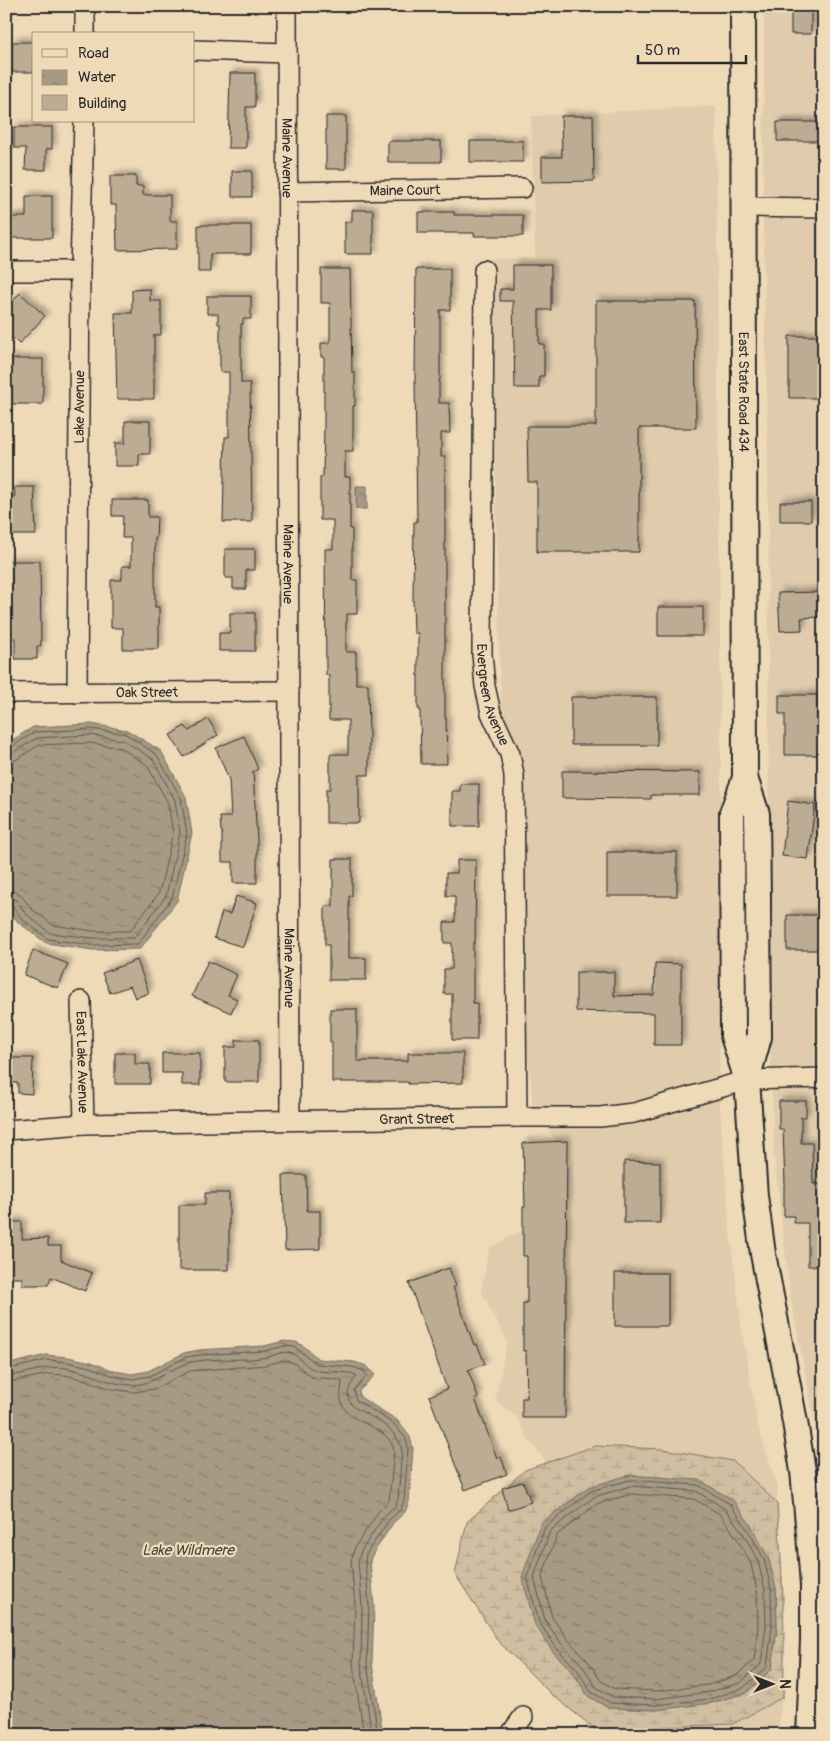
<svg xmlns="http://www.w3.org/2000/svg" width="830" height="1741" font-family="Pangolin,sans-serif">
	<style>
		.built { fill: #e0ccad }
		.wetland { fill: url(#wetland-marsh); stroke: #7d7466; fill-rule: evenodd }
		.water { fill: url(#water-ripples); stroke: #756e60 }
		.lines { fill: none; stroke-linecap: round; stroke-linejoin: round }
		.shore { stroke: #5d574f; stroke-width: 1 }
		.building { fill: #bcac93; stroke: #2b2b2b; filter: url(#shadow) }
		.minor-casing { stroke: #2b2b2b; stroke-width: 22 }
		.major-casing { stroke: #2b2b2b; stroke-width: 28 }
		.minor { stroke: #efdab8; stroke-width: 19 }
		.major { stroke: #efdab8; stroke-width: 24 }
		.labels { text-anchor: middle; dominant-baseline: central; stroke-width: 4.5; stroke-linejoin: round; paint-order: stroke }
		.street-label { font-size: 14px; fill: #2b2b2b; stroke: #efdab8 }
		.water-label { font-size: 15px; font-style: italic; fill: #4a4741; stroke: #efdab8 }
	</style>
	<defs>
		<pattern id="wetland-marsh" width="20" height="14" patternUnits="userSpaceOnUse" patternTransform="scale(1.25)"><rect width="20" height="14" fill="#cfbea0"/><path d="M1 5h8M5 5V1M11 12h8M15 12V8" fill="none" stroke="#b2a38a"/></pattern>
		<pattern id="water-ripples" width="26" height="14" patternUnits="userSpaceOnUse" patternTransform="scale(1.25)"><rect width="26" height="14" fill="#a79a84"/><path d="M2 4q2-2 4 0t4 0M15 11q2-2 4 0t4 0" fill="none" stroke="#887e6c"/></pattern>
		<filter id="shadow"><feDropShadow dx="4" dy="-4" stdDeviation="2.5" flood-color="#0004"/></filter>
	</defs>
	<rect width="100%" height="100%" fill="#efdab8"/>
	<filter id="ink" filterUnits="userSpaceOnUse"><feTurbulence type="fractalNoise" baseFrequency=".02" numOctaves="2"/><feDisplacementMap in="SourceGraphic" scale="10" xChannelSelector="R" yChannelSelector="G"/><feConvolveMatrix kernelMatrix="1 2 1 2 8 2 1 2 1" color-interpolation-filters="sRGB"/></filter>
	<g filter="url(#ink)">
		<path class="built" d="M764,6H824V200H763Z
			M716,106L722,897L719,1081L632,1106L599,1110L535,1109L533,1107L525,1026L501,713L492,361V263H489V259L535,258L531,116Z
			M763,215H824V1071L771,1072L769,1011L768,474Z
			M824,1086V1471L790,1295L774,1157L772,1087Z
			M719,1096L730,1231L742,1330L758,1426L778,1487L777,1503L732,1461L662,1449L595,1446L547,1463L527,1438L517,1417L495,1401L507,1341L481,1291L489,1248L536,1223L524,1194L572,1162L544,1124Z
			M782,1697L778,1735H585V1721L596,1730L733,1724Z"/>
		<path class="wetland" d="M595,1446L662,1449L733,1461L777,1503C782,1567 786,1632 783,1697L733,1724L596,1730L550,1693L498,1641L455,1574L467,1522L525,1470ZM768,1557L776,1589L777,1627L772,1669L746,1693L711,1703L656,1710L609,1708L588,1696L572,1671L554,1653Z"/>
		<path class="water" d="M356,486H367V509H356Z
			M91,724L127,730L161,751L186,797L192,833L177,901L140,949L92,950L46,943L18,922L6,906V744L33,727Z
			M284,1341L296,1342L305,1347L318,1359L354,1362L367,1366L375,1375L359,1391L360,1397L397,1420L410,1437L413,1449L409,1502L405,1512L393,1523L371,1557L370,1562L374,1606L372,1664L383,1735H6V1365L46,1355L68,1357L91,1362L115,1371L132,1374L148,1371L184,1353L199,1350L264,1346Z
			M629,1475L699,1480L733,1500L752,1527L768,1557L776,1589L777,1627L772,1669L746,1693L711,1703L656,1710L609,1708L588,1696L572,1671L554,1653L535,1625L522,1577L541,1523L589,1487Z"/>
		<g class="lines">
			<path class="shore" d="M6,747H11L35,732L91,729L126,734L157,755L181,798L187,834L172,898L138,944L92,945L48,939L22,919L12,905L6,904
				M6,754L14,752L37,738L90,735L123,740L153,759L175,800L180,833L166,896L134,938H92L50,933L26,914L16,900L6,897
				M6,761L16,760L39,745L90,743L121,748L147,765L168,803L173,833L159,893L130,931H93L53,925L32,909L19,893L6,890
				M6,1370L47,1360L67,1362L90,1367L114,1376L133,1379L150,1376L186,1357L200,1355L265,1351L284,1346L295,1347L317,1364L353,1367L364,1371L367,1376L354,1390L356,1400L394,1424L406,1439L408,1449L404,1500L401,1509L389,1520L366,1554L365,1562L369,1606L367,1664L378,1735
				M6,1376C28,1375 42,1365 66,1368C88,1371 109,1385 132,1385C154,1385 168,1369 188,1363C214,1356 242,1362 268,1357C275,1355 282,1351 290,1353C300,1355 305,1367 315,1370C328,1374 343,1370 356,1375V1378C348,1387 344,1397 354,1407C372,1418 397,1427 402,1450L398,1499L395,1506L384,1516L361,1551L358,1562L362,1606L361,1665L372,1735
				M6,1383L49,1374L65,1375L86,1380L111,1389L134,1392L154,1389L190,1371L266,1365L285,1360L294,1363L312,1377L342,1380C342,1388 339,1395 342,1404C350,1425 389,1425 394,1450L389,1501L378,1512L355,1547L351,1561L355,1606L353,1664L364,1735
				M630,1480L698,1485L730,1504L748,1530L764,1559L771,1589L772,1627L767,1667L743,1688L710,1699L656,1705L611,1703L591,1692L577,1669L558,1650L539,1622L527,1577L545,1527L591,1491Z
				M631,1486L696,1491L725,1509L743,1533L758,1561L765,1590L766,1626L761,1664L740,1683L709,1692L656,1699L613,1697L596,1687L582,1665L563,1646L545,1620L534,1577L550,1531L594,1497Z
				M632,1494L694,1499L720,1514L736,1537L751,1564L757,1591L758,1626L754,1660L736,1676L708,1685L656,1691L615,1689L601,1681L588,1661L569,1641L552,1617L542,1577L557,1535L597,1504Z"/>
		</g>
		<path class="building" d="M791,6H811V34H791Z
			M12,42H34V72H12Z
			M230,73H255V107H246V148H228Z
			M326,116H346V169H326Z
			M561,116H593L594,181L542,182V157H562Z
			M777,122H824V141H777Z
			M14,127H52V149H46V170H25L26,148H14Z
			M388,141H441V162H388Z
			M470,141H523V162H470Z
			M232,171H252V197H232Z
			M110,176H136V186H143V195H170V221H177V249L117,250L116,205H110Z
			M26,196H52V238H6V217H26Z
			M352,210H373V254H345V222H352Z
			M418,212H454V215H523V236H474V233H418Z
			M198,225H251V254H210V272H198Z
			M513,265H551V310H539V344H544V376H539V388H515L513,301H500V289H513Z
			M321,269H350L352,373H355V406H353V451H345V477H350V529H352V580H357V614H347V622H346V652H356V684H368L369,738V775H359V823H326V789H330V754H348V720H329V675H326L325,549H333V520H320V477H323L324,424V357H321V343H330V303H321Z
			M416,269H450V310H440V380H439V403H449L450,433H441V457H445V718H446L447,764H421L420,709H418V633H414L413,599L414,522H417L415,380Z
			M150,289V301H161V335H154V399H117L115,313H132V290Z
			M20,293L45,316L19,344L6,332V308Z
			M207,296H251V319H243V324H241V383H250L252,522H223L225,437H229V372H220V324H218V314H207Z
			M596,301H695L696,428H639V552H537V482H528L527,426H596Z
			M789,336H824V398H789Z
			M8,359H43V404H12V382H8Z
			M125,421H150V454H139V466H115V443H125Z
			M14,487H34L36,535H6V521H9L8,496H15Z
			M112,500H148V517H157L156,538H155V607H159V649H123V628H111V580H122V566H131V538H122L123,516H112Z
			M780,502H811V521H780Z
			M225,549H255V570H246V589H233V578H225Z
			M6,561H40L41,646H37V659H15V638H6Z
			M818,592L819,617L801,618L802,630L780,631L778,593Z
			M658,607H703V636H658Z
			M230,613H255V651H219V633H230Z
			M779,695H817V727H824V755H785V714H779Z
			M571,697H657V745H571Z
			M208,719L218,735L184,757L170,735L185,726L189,731Z
			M244,736L258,769L253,772L257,841V883H233V862H222V831H221L220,817H231L229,780L216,748Z
			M562,771L700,772V795H651V799L562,798Z
			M460,784H479V826H452V791H460Z
			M788,801L815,805L808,859L782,856Z
			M607,852H677V896H607Z
			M333,859H352V896H349V958H366V980H329V945H325V906H333Z
			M457,860H476L475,943H473V1003H477V1040H452V994H444V969H452V943H444V922H455V896H446V873H457Z
			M236,896L257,903L243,947L214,938L222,912L230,914Z
			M787,915H824V950H787Z
			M33,950L68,964L58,988L24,975Z
			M137,960L149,993L135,998L130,986L110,993L102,973Z
			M208,961L237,975L228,995L237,999L231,1013L192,996Z
			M655,963L681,964V1045H654V1013L576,1011V972H614V996L654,995Z
			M330,1009H357V1061H408V1053H463V1083L408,1084V1082H332V1042H330Z
			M236,1040H259V1082H225V1047H236Z
			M115,1053H135V1064H150V1084H115Z
			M162,1053H200V1085H182V1073H162Z
			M6,1058H33L32,1094L18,1093V1083H6Z
			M779,1101H806V1117H801V1143H812L813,1184H820V1201H824V1266H808V1223H794V1216H784V1184H785L783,1129H779Z
			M567,1141L565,1418H522V1398H527L526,1351H523V1303H527V1256H523V1207H525L523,1143Z
			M624,1161L660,1162V1223H624Z
			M283,1175H306L307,1211H320V1249L285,1250Z
			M205,1193H229V1270H179V1205H205Z
			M6,1222H22V1239L48,1238V1246H61V1260L92,1273L85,1291L51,1277L48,1285H22V1278H6Z
			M449,1268L456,1286L453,1287L474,1345L477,1344L485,1364L468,1370L478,1398L475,1399L497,1458L501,1457L507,1474L465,1490L429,1396L447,1389L409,1283Z
			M615,1273H668V1326H615Z
			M523,1482L531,1502L508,1510L502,1488Z"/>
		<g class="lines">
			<defs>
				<g id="minor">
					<path d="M85,6V34"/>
					<path id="s1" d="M287,6L290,1120"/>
					<path d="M194,50L287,53"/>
					<path id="s2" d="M287,192L522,188"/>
					<path d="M745,207L824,208"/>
					<path id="s3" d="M484,270L482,654L485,686L491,713L510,754L514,775L517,1117"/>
					<path d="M6,271H80"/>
					<path id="s4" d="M6,693L289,691"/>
					<path id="s5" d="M77,693L80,271L84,121"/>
					<path id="s6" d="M81,1001L84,1124"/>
					<path id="s7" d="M6,1130L84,1124L517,1117H600L634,1113L747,1080L824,1078"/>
					<path d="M510,1735L523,1717"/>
				</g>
				<g id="major">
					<path id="s8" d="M743,6L745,778L732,813L733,1036L747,1080L755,1196L763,1254L795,1422L803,1471L809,1534L813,1585V1640L809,1735"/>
					<path d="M745,778L757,814L758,901L759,1037L747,1080"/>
				</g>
			</defs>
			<use href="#minor" class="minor-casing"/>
			<use href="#major" class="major-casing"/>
			<use href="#minor" class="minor"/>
			<use href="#major" class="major"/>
		</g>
	</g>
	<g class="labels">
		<g class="street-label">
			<text stroke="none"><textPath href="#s1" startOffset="152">Maine Avenue</textPath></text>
			<text stroke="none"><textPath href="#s2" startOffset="118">Maine Court</textPath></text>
			<text stroke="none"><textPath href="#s8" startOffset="386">East State Road 434</textPath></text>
			<text stroke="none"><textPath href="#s5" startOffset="286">Lake Avenue</textPath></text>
			<text stroke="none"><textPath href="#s1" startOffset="558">Maine Avenue</textPath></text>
			<text stroke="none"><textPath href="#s4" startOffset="141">Oak Street</textPath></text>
			<text stroke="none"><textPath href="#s3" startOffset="426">Evergreen Avenue</textPath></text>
			<text stroke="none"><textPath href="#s1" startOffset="962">Maine Avenue</textPath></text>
			<text stroke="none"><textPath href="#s6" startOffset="61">East Lake Avenue</textPath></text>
			<text stroke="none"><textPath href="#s7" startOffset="411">Grant Street</textPath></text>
		</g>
		<g class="water-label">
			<text x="188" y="1550">Lake Wildmere</text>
		</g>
	</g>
	<rect width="830" height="1741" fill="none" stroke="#efdab8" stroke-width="25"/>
	<rect x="12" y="12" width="805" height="1716" fill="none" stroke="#2b2b2b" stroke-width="2" filter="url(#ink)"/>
	<rect x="32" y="32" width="162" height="90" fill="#efdab8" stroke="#a19480"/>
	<rect x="42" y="49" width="25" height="8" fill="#efdab8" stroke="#a19480"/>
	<text x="78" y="58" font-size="15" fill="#2b2b2b">Road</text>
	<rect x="42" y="70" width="25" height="15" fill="url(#water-ripples)" stroke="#a19480"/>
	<text x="78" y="82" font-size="15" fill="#2b2b2b">Water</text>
	<rect x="42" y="95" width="25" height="15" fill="#bcac93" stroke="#a19480"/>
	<text x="78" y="108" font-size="15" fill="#2b2b2b">Building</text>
	<g transform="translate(772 1684) rotate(90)" stroke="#efdab8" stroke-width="4" paint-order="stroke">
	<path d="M0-4L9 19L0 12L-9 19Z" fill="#2b2b2b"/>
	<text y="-8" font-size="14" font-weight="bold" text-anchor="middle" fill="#2b2b2b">N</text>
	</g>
	<path d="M638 55v8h108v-8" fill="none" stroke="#2b2b2b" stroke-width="2.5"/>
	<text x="645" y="55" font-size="15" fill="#2b2b2b" stroke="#efdab8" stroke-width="4" paint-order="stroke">50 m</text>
</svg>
